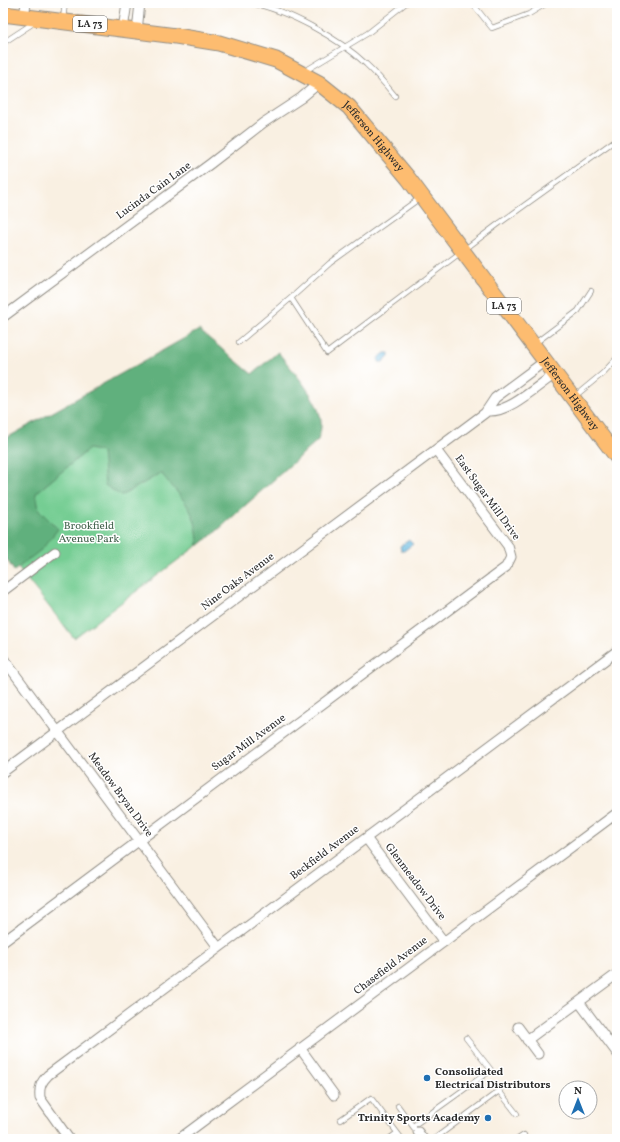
<svg xmlns="http://www.w3.org/2000/svg" width="620" height="1142" font-family="Vollkorn,serif">
	<style>
		.green { fill: #75cd93; stroke: #507c5f }
		.forest { fill: #60b07d; stroke: #466e54 }
		.water { fill: #61b6dd; stroke: #467084 }
		.lines { fill: none; stroke-linecap: round; stroke-linejoin: round }
		.lane-casing { stroke: #928e86; stroke-width: 6 }
		.street-casing { stroke: #928e86; stroke-width: 11 }
		.primary-casing { stroke: #928e86; stroke-width: 17 }
		.lane { stroke: #fff; stroke-width: 4.5 }
		.street { stroke: #fff; stroke-width: 9 }
		.primary { stroke: #fdbc6f; stroke-width: 15 }
		.poi-dot { fill: #1f6fb2; stroke: #fff; stroke-width: 1.5 }
		.labels { text-anchor: middle; dominant-baseline: central; stroke-width: 3; stroke-linejoin: round; paint-order: stroke }
		.shield { fill: #fff; stroke: #6b6b6b; stroke-width: 1 }
		.shield-label { font-size: 10px; font-weight: bold; fill: #2b2b2b }
		.street-label { font-size: 11px; fill: #2b2b2b; stroke: #fff }
		.park-label { font-size: 11px; fill: #45644f; stroke: #fff }
		.poi-label { font-size: 11px; font-weight: bold; fill: #2b2b2b; stroke: #fff; text-anchor: start }
	</style>
	<rect width="100%" height="100%" fill="#fff"/>
	<filter id="ink" filterUnits="userSpaceOnUse"><feTurbulence type="fractalNoise" baseFrequency=".025" numOctaves="2"/><feDisplacementMap in="SourceGraphic" scale="8" xChannelSelector="R" yChannelSelector="G"/><feConvolveMatrix kernelMatrix="1 2 1 2 8 2 1 2 1" color-interpolation-filters="sRGB"/></filter>
	<filter id="wash" filterUnits="userSpaceOnUse"><feTurbulence type="fractalNoise" baseFrequency=".012" numOctaves="4" result="noise"/><feDisplacementMap in="SourceGraphic" scale="16" xChannelSelector="R" yChannelSelector="G"/><feGaussianBlur stdDeviation="0.9" result="paint"/><feColorMatrix in="noise" values="0 0 0 0 0 0 0 0 0 0 0 0 0 0 0 0 0 1.4 0 .05"/><feComposite in="paint" operator="in"/></filter>
	<g filter="url(#wash)">
		<rect width="100%" height="100%" fill="#f9f0e2"/>
		<path class="green" d="M123,412L218,530L74,638L3,549V502Z"/>
		<path class="forest" d="M199,330L252,374L278,352C292,370 324,404 321,427C321,431 319,436 318,440L218,530L198,546C198,510 182,499 161,473L121,496L105,485L102,452L89,449L36,493L39,510L58,529L42,549L14,571L3,553V440Z"/>
		<path class="water" d="M385,353H389V356L383,362H379L378,358Z
			M409,540L413,544L404,551H401L400,546Z"/>
	</g>
	<g filter="url(#ink)">
		<g class="lines">
			<defs>
				<path id="lane" d="M250,3C286,9 340,39 366,64C377,74 386,85 395,96
					M472,3L492,28L529,14L547,3
					M63,19L65,3
					M3,43L35,22
					M305,71L368,33L406,3
					M420,198L330,263L291,298L327,353L497,225L617,139
					M239,342L291,298
					M534,344L578,311L591,291
					M574,397L603,373L617,358
					M398,1106L414,1128
					M340,1120L371,1098L402,1139
					M413,1126L491,1070L466,1038
					M389,1139L397,1133
					M434,1139L499,1091L517,1114
					M518,1139L524,1135"/>
				<path id="street" d="M24,17L26,3
					M123,29L127,3
					M137,31L140,3
					M3,317L210,164L263,123L301,98L319,83
					M488,411C509,413 537,386 555,374
					M3,591L55,552
					M3,658L218,947
					M3,772L485,413L495,398L545,361
					M366,838L444,942
					M3,942L506,567L511,557L508,546L436,450
					M579,1002L617,1053
					M518,1027L538,1054
					M527,1040L617,974
					M300,1048L334,1095
					M418,1132L423,1139
					M69,1139L40,1098C39,1087 41,1082 48,1075L617,651
					M179,1139L617,813"/>
				<g id="primary">
					<path id="s1" d="M3,14L176,36L219,43L276,60L319,83L349,107L408,178L617,457"/>
				</g>
			</defs>
			<use href="#lane" class="lane-casing"/>
			<use href="#street" class="street-casing"/>
			<use href="#primary" class="primary-casing"/>
			<use href="#lane" class="lane"/>
			<use href="#street" class="street"/>
			<use href="#primary" class="primary"/>
		</g>
	</g>
	<g class="poi-dot">
		<circle cx="427" cy="1078" r="4"/>
		<circle cx="488" cy="1118" r="4"/>
	</g>
	<g class="labels">
		<g class="shield">
			<rect x="73" y="16" width="34" height="16" rx="3"/>
			<rect x="487" y="298" width="34" height="16" rx="3"/>
		</g>
		<g class="shield-label">
			<text x="90" y="24">LA 73</text>
			<text x="504" y="306">LA 73</text>
		</g>
		<g class="street-label">
			<text stroke="none"><textPath href="#s1" startOffset="403">Jefferson Highway</textPath></text>
			<text transform="translate(154 191) rotate(-36)">Lucinda Cain Lane</text>
			<text stroke="none"><textPath href="#s1" startOffset="727">Jefferson Highway</textPath></text>
			<text transform="translate(487 498) rotate(54)">East Sugar Mill Drive</text>
			<text transform="translate(238 582) rotate(-37)">Nine Oaks Avenue</text>
			<text transform="translate(249 743) rotate(-36)">Sugar Mill Avenue</text>
			<text transform="translate(120 795) rotate(54)">Meadow Bryan Drive</text>
			<text transform="translate(325 853) rotate(-37)">Beckfield Avenue</text>
			<text transform="translate(415 882) rotate(53)">Glenmeadow Drive</text>
			<text transform="translate(391 966) rotate(-37)">Chasefield Avenue</text>
		</g>
		<g class="park-label">
			<text x="89" y="526">Brookfield<tspan x="89" dy="13">Avenue Park</tspan></text>
		</g>
		<g class="poi-label">
			<text x="435" y="1072">Consolidated<tspan x="435" dy="13">Electrical Distributors</tspan></text>
			<text x="480" y="1118" text-anchor="end">Trinity Sports Academy</text>
		</g>
	</g>
	<rect width="620" height="1142" fill="none" stroke="#fff" stroke-width="16"/>
	<g transform="translate(578 1100)"><circle r="19" fill="#ffffff" stroke="#aaaaaa"/>
	<path d="M0-3L7 15L0 10L-7 15Z" fill="#1f6fb2"/>
	<text y="-6" font-size="11" font-weight="bold" text-anchor="middle" fill="#2b2b2b">N</text>
	</g>
</svg>
